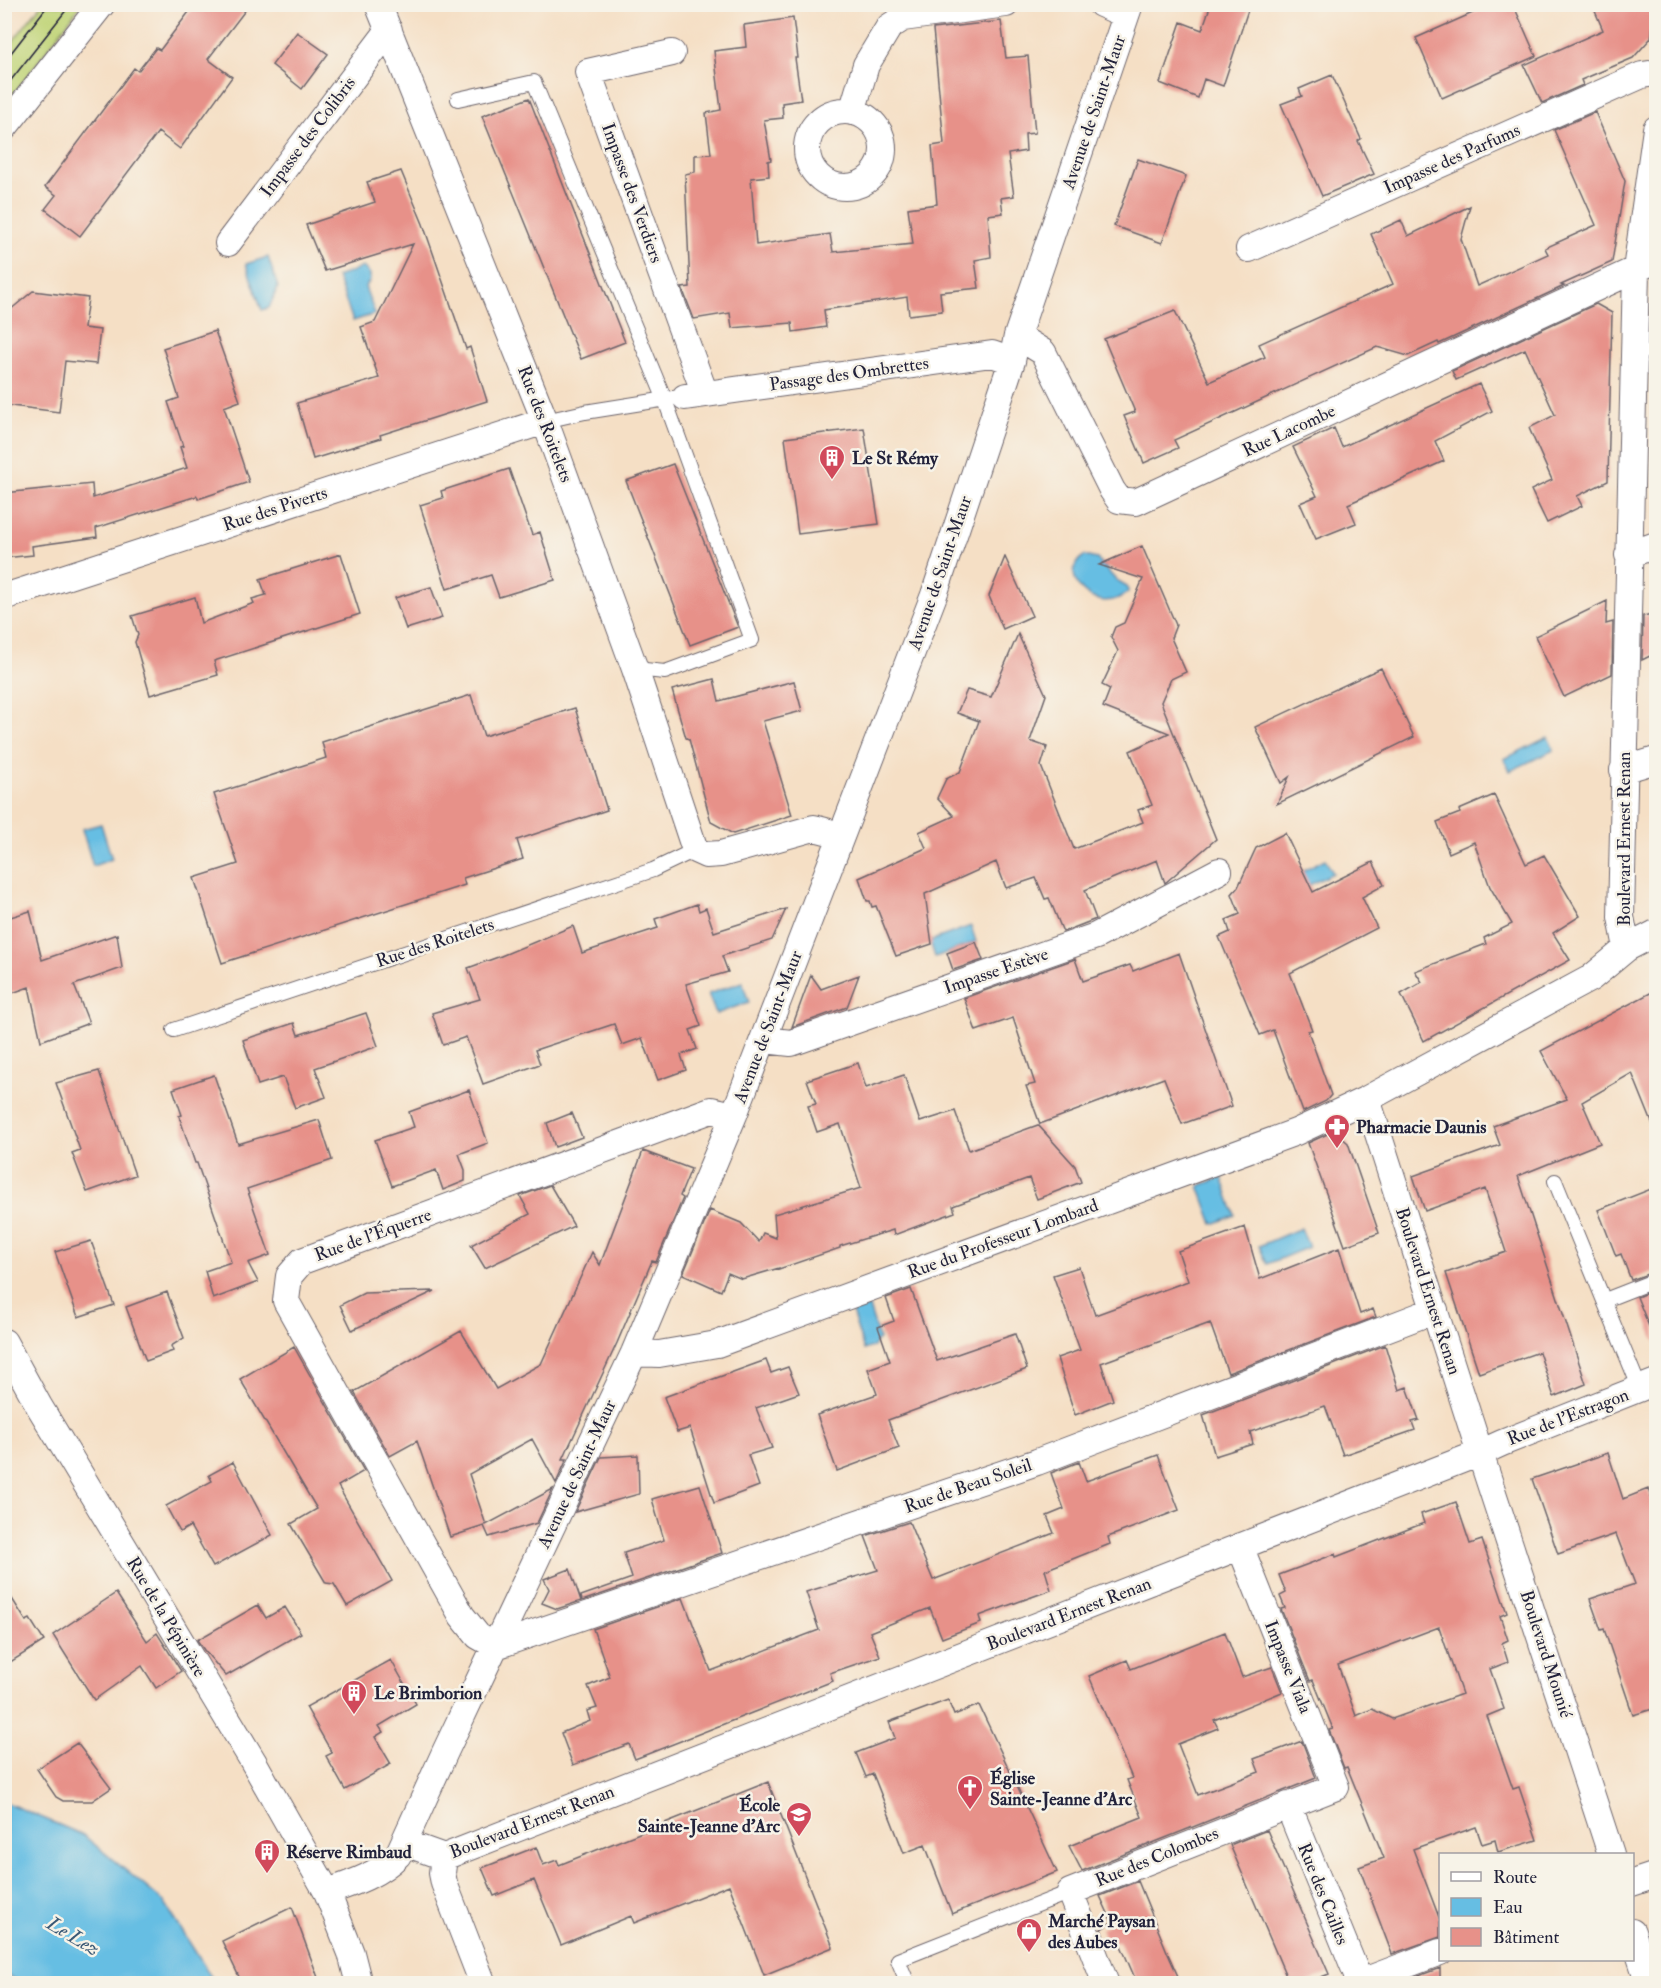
<svg xmlns="http://www.w3.org/2000/svg" width="1661" height="1988" font-family="'IM FELL Double Pica',serif">
	<style>
		.green { fill: #c0d477; stroke: #717b59; stroke-width: 1.5 }
		.water { fill: #66bee3; stroke: #44708f; stroke-width: 1.5 }
		.building { fill: #e79189; fill-rule: evenodd }
		.lines { fill: none; stroke-linecap: round; stroke-linejoin: round }
		.lane-casing { stroke: #6c646b; stroke-width: 16 }
		.street-casing { stroke: #6c646b; stroke-width: 28 }
		.lane { stroke: #fff; stroke-width: 14 }
		.street { stroke: #fff; stroke-width: 26 }
		.tram { stroke: #22223b; stroke-width: 1.5 }
		.labels { text-anchor: middle; dominant-baseline: central; stroke-width: 5; stroke-linejoin: round; paint-order: stroke }
		.street-label { font-size: 18px; fill: #22223b; stroke: #f7f3e8 }
		.poi-label { font-size: 18px; font-weight: bold; fill: #22223b; stroke: #f7f3e8; text-anchor: start }
		.water-label { font-size: 20px; font-style: italic; fill: #3a5976; stroke: #f7f3e8 }
	</style>
	<rect width="100%" height="100%" fill="#f7f3e8"/>
	<filter id="ink" filterUnits="userSpaceOnUse"><feTurbulence type="fractalNoise" baseFrequency=".0167" numOctaves="2"/><feDisplacementMap in="SourceGraphic" scale="12" xChannelSelector="R" yChannelSelector="G"/><feConvolveMatrix kernelMatrix="1 2 1 2 8 2 1 2 1" color-interpolation-filters="sRGB"/></filter>
	<filter id="wash" filterUnits="userSpaceOnUse"><feTurbulence type="fractalNoise" baseFrequency=".008" numOctaves="4" result="noise"/><feDisplacementMap in="SourceGraphic" scale="24" xChannelSelector="R" yChannelSelector="G"/><feGaussianBlur stdDeviation="1.35" result="paint"/><feColorMatrix in="noise" values="0 0 0 0 0 0 0 0 0 0 0 0 0 0 0 0 0 1.4 0 .05"/><feComposite in="paint" operator="in"/></filter>
	<g filter="url(#wash)">
		<rect width="100%" height="100%" fill="#f5dfc5"/>
		<path class="green" d="M41,5H81L5,106V51Z"/>
		<path class="water" d="M268,257L278,287L269,308L262,310L246,264Z
			M363,267L370,274V281L365,287L375,314L353,321L337,277Z
			M1084,556L1097,559L1115,579L1127,586L1128,592C1096,620 1055,574 1084,556Z
			M1548,737L1554,750L1510,771L1504,759Z
			M101,824L112,859L93,866L82,829Z
			M1325,859L1333,873L1280,900L1272,886Z
			M971,926L976,942L935,957L930,941Z
			M742,982L749,1002L716,1014L708,994Z
			M1222,1177L1235,1215L1213,1224L1199,1186Z
			M1301,1228L1309,1247L1267,1264L1259,1246Z
			M869,1307L879,1339L876,1341L873,1347L864,1350L852,1312Z
			M5,1802L83,1835L164,1902L215,1983H20L5,1974Z"/>
		<g id="blocks">
			<path class="building" d="M195,4H250L208,59L232,77L180,149L158,132L80,236L45,209L56,195L45,187L134,68L138,71L156,48L160,50Z
				M1211,4H1250L1223,86L1204,79L1198,98L1160,83L1181,22L1202,30Z
				M1493,4H1513L1536,56L1442,98L1416,38Z
				M1592,4H1656L1651,38L1633,58L1581,80L1583,85L1542,103L1524,65L1603,30Z
				M793,18L798,58H795L801,100L782,103L783,118L764,120L771,160L768,161L769,176L751,178L756,245L830,234L833,252L913,244L908,208L937,204L932,146L944,144L933,29L1001,21L1006,58L1028,56L1035,133L1025,134L1026,151L1008,154L1014,196L1001,198L1003,213L988,215L991,257L975,260L979,288L940,292L942,311L909,315L907,297L824,310L826,327L793,332L792,323L732,328L730,313L694,319L682,288L690,287L685,174L695,172V155L711,154L706,113L721,110L714,51L746,47L744,25Z
				M297,32L328,54L302,89L272,65Z
				M1332,75L1361,139L1358,141L1374,174L1322,196L1281,104L1302,96L1299,89Z
				M529,98L625,342L581,359L482,116Z
				M1595,112L1625,181L1612,262L1561,285L1564,286L1439,344L1438,342L1408,356L1377,347L1174,440L1178,448L1144,463L1124,416L1135,412L1104,339L1175,311L1209,382L1265,357L1259,344L1393,284L1371,234L1401,220L1408,236L1470,206L1461,239L1477,286L1548,254L1545,248L1596,225L1554,130Z
				M1138,159L1186,176L1162,243L1114,226Z
				M401,171L423,224L466,349L470,347L487,401L380,435L381,438L313,459L297,403L379,378L361,327L375,322L413,244L325,271L306,225L375,202L367,182Z
				M33,291L88,298L84,328L100,330L96,364L65,361L59,412L4,405V315Z
				M1596,304L1612,313L1608,481L1577,496L1582,506L1547,523L1531,490L1552,480L1529,428L1555,415L1525,349L1456,380L1452,371Z
				M215,331L240,401L224,407L249,482L198,499L197,496L96,528L97,537L32,546L33,555L4,558V493L92,484L93,498L187,468L180,447L183,446L168,402L179,398L163,348Z
				M1479,384L1492,411L1435,441L1444,461L1348,504L1356,523L1316,539L1300,503L1317,496L1293,447L1334,428L1342,447Z
				M864,428L879,524L798,534L785,438Z
				M673,464L738,627L690,645L626,481Z
				M509,469L532,535L540,532L555,580L499,597L491,575L447,589L420,505L443,498L441,491Z
				M1142,546L1176,625L1171,638L1186,672L1171,679L1161,702L1216,839L1165,883L1157,860L1085,890L1096,919L1063,932L1049,898L1045,899L1036,878L1006,888L996,862L925,894L932,944L896,956L876,906L872,907L870,901H867L859,878L926,848L919,832L954,816L937,798L946,779L960,772L979,721L957,713L967,690L991,697L1018,634L1046,695L1030,741L1047,747L1041,766L1074,849L1143,822L1138,810L1152,805L1130,751L1169,733L1103,707L1110,689L1102,685L1118,651L1111,637L1115,627L1124,623L1143,579L1099,565Z
				M341,554L360,614L214,661L218,675L150,695L135,642L138,635L132,616L195,597L201,623L254,603L252,599L266,595L260,579Z
				M1005,557L1032,616L1003,629L989,596Z
				M431,587L442,618L406,629L395,598Z
				M1607,601L1606,624L1613,622L1612,674L1564,697L1535,636Z
				M1656,613V653L1642,660L1643,616Z
				M1381,668L1414,737L1277,804L1289,777L1281,783L1255,727Z
				M714,679L719,701L794,681L802,711L763,721L792,815L733,834L711,822L689,739L686,738L672,690Z
				M471,695L484,736L575,708L607,810L517,840L523,859L463,878L465,885L222,963L194,878L238,864L214,794L326,758L322,742Z
				M1494,795L1526,864L1544,855L1580,916L1553,933L1570,960L1424,1041L1401,994L1422,982L1415,971L1486,944L1484,938L1512,924L1490,887L1474,842L1449,853L1437,822L1460,813L1459,810Z
				M1285,833L1313,892L1373,862L1384,885L1362,897L1377,928L1290,973L1312,1030L1308,1031L1331,1095L1326,1101L1303,1112L1273,1030L1260,1035L1219,937L1230,932L1226,920L1240,914L1232,894L1238,887L1256,848Z
				M697,904L699,911L706,908L714,932L786,909L772,940L722,956L728,972L686,984L701,1026L690,1030L697,1049L681,1055L686,1070L658,1080L642,1038L622,1045L614,1024L535,1050L540,1064L483,1084L466,1037L443,1045L432,1013L480,999L468,968L501,956L573,926L582,953L658,928L655,919Z
				M30,911L42,960L117,934L122,968L74,985L89,1023L41,1041L29,987L4,996V919Z
				M976,942L983,960L953,970L947,953Z
				M1179,953L1232,1106L1182,1124L1164,1078L1040,1124L1026,1086L1035,1084L1013,1018L976,1031L964,998L1075,959L1083,981L1130,965L1133,971Z
				M811,975L821,989L859,975L847,1007L792,1027Z
				M1656,990V1130H1655L1632,1073L1582,1102L1600,1143L1518,1176L1586,1384L1554,1397L1539,1352L1479,1373L1446,1273L1506,1252L1485,1189L1425,1211L1413,1176L1500,1145L1493,1126L1567,1099L1541,1051Z
				M366,1013L378,1046L315,1068L326,1097L295,1108L283,1077L258,1085L243,1040L294,1023L298,1035Z
				M858,1063L866,1088L904,1075L920,1122L955,1111L969,1150L1038,1125L1075,1166L1081,1182L1037,1199L1029,1178L953,1206L955,1212L894,1235L893,1230L840,1246V1248L779,1269V1268L742,1279L728,1273L721,1291L683,1274L710,1210L741,1223L759,1242L763,1233L776,1238L774,1214L861,1188L840,1124L817,1132L808,1106L816,1104L807,1080Z
				M99,1071L135,1175L87,1192L72,1153L80,1150L56,1083Z
				M214,1075L238,1144L319,1120L332,1160L247,1189L270,1255L248,1263L258,1282L213,1299L205,1271L231,1262L197,1163H195L179,1116L182,1115L173,1089Z
				M469,1090L488,1143L459,1154L465,1170V1181L443,1190L436,1170L392,1186L375,1140L414,1127L409,1112Z
				M572,1113L582,1137L555,1147L547,1123Z
				M1334,1131L1348,1143L1379,1233L1345,1246L1308,1143Z
				M643,1151L691,1169L680,1196L683,1198L656,1262L652,1261L617,1343L563,1459H567L556,1483L532,1439L469,1474L486,1525L553,1489L537,1523L489,1537L484,1526L450,1537L417,1441L390,1456L354,1392L461,1331L496,1389L541,1364L592,1252L600,1265Z
				M550,1185L574,1226L485,1268L471,1245L530,1214L520,1196Z
				M1656,1187V1271L1631,1280L1621,1254L1616,1256L1598,1210Z
				M1245,1227L1260,1279L1339,1248L1360,1314L1373,1309L1376,1317L1228,1373L1210,1323L1101,1363L1113,1400L1075,1415L1057,1358L1080,1350L1053,1275L1079,1267L1095,1315L1188,1281L1178,1251Z
				M91,1241L114,1305L78,1317L55,1252Z
				M911,1289L937,1361L1015,1334L1027,1369L888,1420L899,1448L837,1471L817,1415L877,1394L868,1369L890,1361L878,1327L894,1321L886,1298Z
				M1656,1289V1341H1655L1637,1297Z
				M435,1291L352,1330L340,1305L364,1293Z
				M167,1292L184,1338L171,1346L173,1351L146,1361L126,1307Z
				M1385,1345L1399,1390L1407,1387L1419,1420L1412,1422L1415,1430L1343,1455L1325,1406L1250,1432L1253,1444L1215,1456L1203,1415Z
				M294,1347L364,1471L338,1486L392,1581L347,1606L334,1584L326,1583L291,1524L317,1509L240,1379Z
				M766,1360L771,1373L788,1367L799,1393L756,1408L772,1448L748,1455L759,1486L714,1503L690,1428L677,1432L664,1397Z
				M1608,1453L1623,1499L1648,1489L1656,1513V1708L1633,1715L1604,1629L1601,1630L1590,1599L1635,1584L1616,1534L1558,1554L1532,1479Z
				M638,1455L639,1494L575,1512L601,1457Z
				M1158,1455L1179,1510L1108,1537L1110,1544L1045,1570L1051,1590L979,1616L981,1623L942,1638L930,1608L870,1632L880,1656L830,1673L833,1681L635,1759L629,1744L573,1765L561,1733L590,1721L587,1711L597,1708L588,1686L610,1677L593,1629L683,1598L711,1671L819,1630L806,1592L878,1570L865,1536L909,1522L933,1580L1054,1533L1047,1516L1064,1509L1051,1473L1079,1462L1086,1481Z
				M233,1462L272,1535L213,1567L190,1526L180,1532L166,1506L212,1481L209,1475Z
				M700,1485L722,1553L582,1601L581,1596L632,1578L624,1553L664,1540L652,1499Z
				M1456,1502L1470,1544L1482,1540L1507,1613L1500,1616L1508,1640L1502,1643L1508,1662L1490,1669L1504,1709L1487,1716L1513,1789L1519,1787L1537,1840L1498,1852L1495,1840L1482,1844L1476,1827L1413,1849L1440,1920V1937L1392,1954L1359,1867L1384,1858L1347,1767L1344,1768L1329,1730L1333,1729L1313,1680L1310,1681L1281,1609L1285,1608L1280,1596L1286,1593L1279,1575L1335,1554L1336,1557L1424,1523L1421,1514ZM1439,1627L1462,1694L1392,1719L1372,1709L1356,1716L1338,1665Z
				M570,1569L581,1601L557,1609L542,1603L549,1589L544,1579Z
				M4,1586L26,1621L30,1619L44,1641L4,1666Z
				M116,1593L147,1641L157,1633L181,1671L156,1688L142,1666L94,1700L53,1635Z
				M258,1605L266,1618L285,1607L301,1633L226,1676L204,1650L197,1640Z
				M1225,1632L1242,1677L1272,1667L1282,1692L1214,1720L1218,1728L1178,1744L1198,1795L1259,1772L1254,1759L1302,1741L1316,1778L1082,1871L1069,1846L1142,1817L1127,1780L1132,1778L1089,1676L1127,1660L1131,1669Z
				M391,1660L416,1704L379,1726L383,1732L375,1737L391,1764L345,1790L326,1756L332,1753L306,1707Z
				M948,1700L954,1715L979,1705L1057,1872L952,1914L925,1845L904,1853L873,1774L866,1777L856,1753L895,1738L889,1722Z
				M77,1743L111,1788L92,1801H63L56,1797L37,1769Z
				M768,1782L833,1947L764,1975L729,1885L634,1923L631,1916L561,1945L534,1880L494,1896L482,1868L536,1847L543,1865L557,1860L559,1865Z
				M1267,1830L1329,1974L1306,1983H1289L1230,1845Z
				M1138,1881L1168,1954L1181,1983H1137L1119,1941L1106,1943L1101,1929L1112,1922L1100,1896Z
				M292,1907L320,1983H242L222,1941Z
				M1440,1968V1983H1403L1402,1982Z"/>
		</g>
	</g>
	<g filter="url(#ink)">
		<use href="#blocks" fill-opacity="0" stroke="#6c646b" stroke-width="1.5"/>
		<g class="lines">
			<defs>
				<path id="lane" d="M458,99L534,82L665,400L752,640L665,672L635,669
					M545,421L585,412L673,398
					M174,1030L653,870L695,850
					M1555,1181L1640,1389
					M1605,1300L1656,1280
					M908,1984L898,1960L1070,1892"/>
				<path id="street" d="M378,4L545,421L635,669L695,850L706,855L721,854L814,828L841,835
					M1101,4L1126,15
					M672,53L588,72L705,394
					M807 149a38 38 0 1 1 76 0a38 38 0 1 1-76 0Z
					M852,112L866,65L889,27L903,18L1006,4
					M4,128L102,4
					M228,243L389,30
					M1249,249L1642,75L1656,73
					M1017,336L1043,352L1112,490L1119,500L1136,502L1656,260
					M685,397L992,354L1012,361
					M1628,555L1656,545
					M4,597L545,421
					M1623,770L1656,760
					M1627,948L1656,933
					M764,1040L791,1043L1096,936L1219,871
					M734,1115L711,1110L302,1261L289,1276L286,1301L462,1616L478,1636L496,1646L1037,1462L1435,1310
					M4,1342L39,1406L253,1761L327,1892L351,1953L359,1984
					M634,1353L659,1354L717,1344L1296,1132L1367,1099
					M1288,1805L1360,1982
					M405,1843L444,1857L1480,1453L1367,1099L1591,978L1627,948L1621,917L1636,270L1656,129
					M1611,1854L1480,1453L1502,1443L1656,1382
					M444,1857L442,1873L444,1883L483,1984
					M1632,1883L1656,1875
					M327,1892C353,1883 378,1875 398,1855L445,1752L634,1353L734,1115L934,595L1012,361L1017,336L1130,4
					M1632,1932L1649,1984
					M1106,1984L1070,1892L1336,1787L1240,1546
					M1356,1984L1440,1952"/>
			</defs>
			<use href="#lane" class="lane-casing"/>
			<use href="#street" class="street-casing"/>
			<use href="#lane" class="lane"/>
			<use href="#street" class="street"/>
			<path class="tram" d="M4,62L49,4
				M4,89L71,4"/>
		</g>
	</g>
	<defs>
		<symbol id="building-pin" viewBox="-11 -11 22 30"><path d="M0 17L-7.5 6A9.5 9.5 0 1 1 7.5 6Z" fill="#d1495b" stroke="#f7f3e8"/><path d="M-4-6H4V6H1V3H-1V6H-4ZM-2.5-4.3h1.7v1.8h-1.7ZM.8-4.3h1.7v1.8H.8ZM-2.5-1h1.7V.8h-1.7ZM.8-1h1.7V.8H.8Z" fill="#fff"/></symbol>
		<symbol id="pharmacy-pin" viewBox="-11 -11 22 30"><path d="M0 17L-7.5 6A9.5 9.5 0 1 1 7.5 6Z" fill="#d1495b" stroke="#f7f3e8"/><path d="M-2-6h4v4h4v4h-4v4h-4v-4h-4v-4h4Z" fill="#fff"/></symbol>
		<symbol id="church-pin" viewBox="-11 -11 22 30"><path d="M0 17L-7.5 6A9.5 9.5 0 1 1 7.5 6Z" fill="#d1495b" stroke="#f7f3e8"/><path d="M-1.2-6h2.4v3.5h3.3v2.4h-3.3V6h-2.4V-.1h-3.3v-2.4h3.3Z" fill="#fff"/></symbol>
		<symbol id="school-pin" viewBox="-11 -11 22 30"><path d="M0 17L-7.5 6A9.5 9.5 0 1 1 7.5 6Z" fill="#d1495b" stroke="#f7f3e8"/><path d="M0-5L7-2L0 1L-7-2ZM-4 1L0 2.5L4 1V4Q0 6-4 4Z" fill="#fff"/></symbol>
		<symbol id="shop-pin" viewBox="-11 -11 22 30"><path d="M0 17L-7.5 6A9.5 9.5 0 1 1 7.5 6Z" fill="#d1495b" stroke="#f7f3e8"/><path d="M-5-2.5h2.3a2.7 3.5 0 0 1 5.4 0H5L5.5 6h-11ZM-1.5-2.5h3a1.5 2.3 0 0 0-3 0Z" fill="#fff"/></symbol>
	</defs>
	<g fill-rule="evenodd">
		<use href="#building-pin" x="817" y="443" width="30" height="40"/>
		<use href="#pharmacy-pin" x="1322" y="1112" width="30" height="40"/>
		<use href="#building-pin" x="339" y="1678" width="30" height="40"/>
		<use href="#church-pin" x="955" y="1773" width="30" height="40"/>
		<use href="#school-pin" x="784" y="1800" width="30" height="40"/>
		<use href="#building-pin" x="252" y="1837" width="30" height="40"/>
		<use href="#shop-pin" x="1014" y="1916" width="30" height="40"/>
	</g>
	<g class="labels">
		<g class="street-label">
			<text transform="translate(1094 112) rotate(-71)">Avenue de Saint-Maur</text>
			<text transform="translate(308 137) rotate(-53)">Impasse des Colibris</text>
			<text transform="translate(1452 159) rotate(-24)">Impasse des Parfums</text>
			<text transform="translate(632 193) rotate(70)">Impasse des Verdiers</text>
			<text transform="translate(849 374) rotate(-8)">Passage des Ombrettes</text>
			<text transform="translate(545 424) rotate(69)">Rue des Roitelets</text>
			<text transform="translate(1289 431) rotate(-25)">Rue Lacombe</text>
			<text transform="translate(275 509) rotate(-18)">Rue des Piverts</text>
			<text transform="translate(940 573) rotate(-71)">Avenue de Saint-Maur</text>
			<text transform="translate(1624 839) rotate(-90)">Boulevard Ernest Renan</text>
			<text transform="translate(435 943) rotate(-18)">Rue des Roitelets</text>
			<text transform="translate(996 971) rotate(-19)">Impasse Estève</text>
			<text transform="translate(768 1027) rotate(-69)">Avenue de Saint-Maur</text>
			<text transform="translate(373 1235) rotate(-20)">Rue de l'Équerre</text>
			<text transform="translate(1003 1239) rotate(-20)">Rue du Professeur Lombard</text>
			<text transform="translate(1428 1291) rotate(72)">Boulevard Ernest Renan</text>
			<text transform="translate(1568 1417) rotate(-21)">Rue de l'Estragon</text>
			<text transform="translate(577 1474) rotate(-65)">Avenue de Saint-Maur</text>
			<text transform="translate(968 1486) rotate(-19)">Rue de Beau Soleil</text>
			<text transform="translate(1069 1614) rotate(-21)">Boulevard Ernest Renan</text>
			<text transform="translate(166 1617) rotate(59)">Rue de la Pépinière</text>
			<text transform="translate(1546 1654) rotate(72)">Boulevard Mounié</text>
			<text transform="translate(1288 1667) rotate(68)">Impasse Viala</text>
			<text transform="translate(532 1822) rotate(-21)">Boulevard Ernest Renan</text>
			<text transform="translate(1157 1857) rotate(-22)">Rue des Colombes</text>
			<text transform="translate(1323 1894) rotate(68)">Rue des Cailles</text>
		</g>
		<g class="poi-label">
			<text x="852" y="458">Le St Rémy</text>
			<text x="1356" y="1127">Pharmacie Daunis</text>
			<text x="374" y="1693">Le Brimborion</text>
			<text x="990" y="1778">Église<tspan x="990" dy="21">Sainte-Jeanne d'Arc</tspan></text>
			<text x="780" y="1805" text-anchor="end">École<tspan x="780" dy="21">Sainte-Jeanne d'Arc</tspan></text>
			<text x="286" y="1852">Réserve Rimbaud</text>
			<text x="1048" y="1921">Marché Paysan<tspan x="1048" dy="21">des Aubes</tspan></text>
		</g>
		<g class="water-label">
			<text transform="translate(73 1936) rotate(31)">Le Lez</text>
		</g>
	</g>
	<rect width="1661" height="1988" fill="none" stroke="#f7f3e8" stroke-width="24"/>
	<rect x="1439" y="1853" width="195" height="108" fill="#f7f3e8" stroke="#a29fa3" stroke-width="1.5"/>
	<rect x="1451" y="1872" width="30" height="9" fill="#ffffff" stroke="#a29fa3" stroke-width="1.5"/>
	<text x="1493" y="1883" font-size="18" fill="#22223b">Route</text>
	<rect x="1451" y="1898" width="30" height="18" fill="#66bee3" stroke="#a29fa3" stroke-width="1.5"/>
	<text x="1493" y="1913" font-size="18" fill="#22223b">Eau</text>
	<rect x="1451" y="1928" width="30" height="18" fill="#e79189" stroke="#a29fa3" stroke-width="1.5"/>
	<text x="1493" y="1943" font-size="18" fill="#22223b">Bâtiment</text>
</svg>
